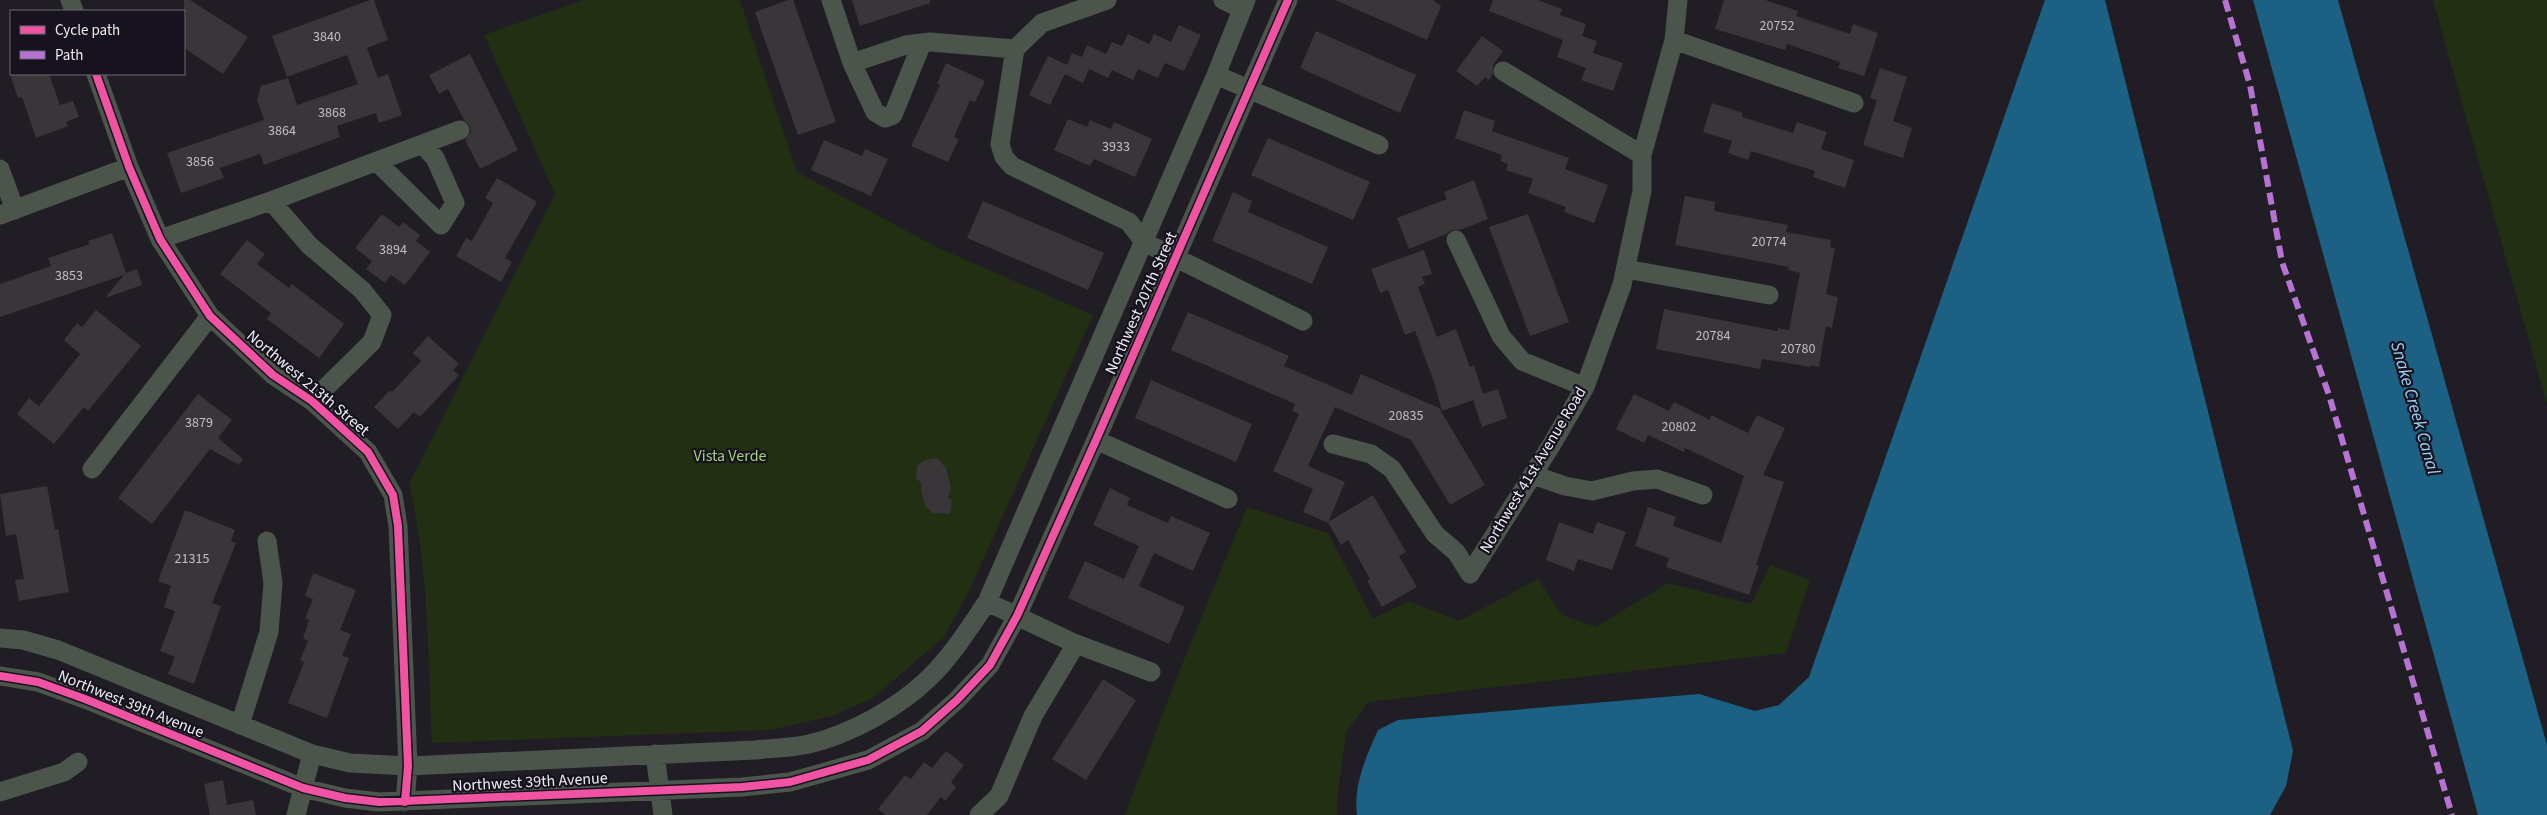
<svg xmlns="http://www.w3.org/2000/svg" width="2547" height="815" font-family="'Source Sans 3',sans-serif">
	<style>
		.green { fill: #222f13 }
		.water { fill: #1c6184 }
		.building { fill: #393539 }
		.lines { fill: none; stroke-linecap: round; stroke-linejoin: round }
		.minor { stroke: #4b554c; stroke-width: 19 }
		.quiet { stroke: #b673d3; stroke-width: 6; stroke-dasharray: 12 6; stroke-linecap: butt }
		.cycleway-casing { stroke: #16121e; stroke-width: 11 }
		.cycleway { stroke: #f153a3; stroke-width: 8 }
		.labels { text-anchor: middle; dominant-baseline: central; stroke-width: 4.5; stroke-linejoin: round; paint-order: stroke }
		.number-label { font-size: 14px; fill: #c2bec6 }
		.street-label { font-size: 16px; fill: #efecf5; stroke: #16121e }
		.park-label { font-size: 16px; fill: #a4d07a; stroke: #16121e }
		.water-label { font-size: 18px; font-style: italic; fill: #9cd4f5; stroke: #16121e }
	</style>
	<rect width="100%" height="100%" fill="#201e24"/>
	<path class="green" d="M583,0H740L797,172L938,248L1093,315L971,587L944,637L873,698L832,716L770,730L432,743C428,657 429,568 409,484L555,194L484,35Z
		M2433,0H2547V404Z
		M1247,507L1328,533L1373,619L1408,601L1459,621L1538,579L1562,615L1596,627L1668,583L1751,604L1770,565L1810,580L1786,653L1368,702L1346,732L1337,800V815H1125L1174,684Z"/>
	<path class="water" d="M2045,0H2105L2293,751L2286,786L2270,815H1357C1353,786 1366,757 1378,730L1398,720L1699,694L1755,711L1779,705L1809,677Z
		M2253,0H2338L2547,745V815H2478Z"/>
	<path class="building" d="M184,0H190L248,37L223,74L184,48Z
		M370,0H374L388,40L367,48L378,78L388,74L402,115L379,123L376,113L337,126L340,137L264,165L260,154L220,168L224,178L181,193L167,153L264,120L257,100L261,86L288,78L297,105L358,84L347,55L287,77L272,36Z
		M788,0H793L836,122L798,135L755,12Z
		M852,0H930V3L860,26Z
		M1335,0H1433L1441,6L1427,40Z
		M1493,0H1538L1562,9L1560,15L1586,24L1582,36L1597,41L1593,53L1623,63L1613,91L1581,80L1586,68L1557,57L1563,40L1489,11Z
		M1724,0H1765L1798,11L1796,16L1850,34L1853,24L1878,33L1864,76L1838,68L1840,62L1787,44L1785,50L1715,29Z
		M1179,25L1201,35L1184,71L1165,63L1158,78L1138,69L1133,80L1112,70L1108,78L1089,69L1083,83L1065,74L1050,105L1029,95L1048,56L1067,65L1072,53L1082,57L1087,45L1106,54L1112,42L1122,46L1128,34L1149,44L1154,34L1171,42Z
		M1316,31L1416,75L1400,113L1300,68Z
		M1482,36L1503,51L1493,65V74L1489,80L1485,77L1477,86L1456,71Z
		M470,54L518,150L480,169L465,140L471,132L470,126L464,120L448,89L439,94L429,75Z
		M946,63L985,81L975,102L970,100L954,137L959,139L948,162L911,146L940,85L937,84Z
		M1880,68L1907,77L1893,121L1912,128L1903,158L1863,145L1877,100L1870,98Z
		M10,74H49L60,105L73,101L79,117L66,122L68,126L36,138L22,97L18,98Z
		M1712,103L1743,113L1742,117L1793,133L1797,122L1827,132L1821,149L1854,160L1845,188L1813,177L1815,171L1751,151L1748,160L1728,153L1732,141L1703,132Z
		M1464,110L1495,121L1492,131L1569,158L1565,169L1608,185L1594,223L1564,212L1566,207L1528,193L1533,179L1506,170L1508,164L1500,161L1502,155L1455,138Z
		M1068,119L1087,127L1090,120L1111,129L1114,122L1152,139L1135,177L1094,159L1090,166L1054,150Z
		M1268,138L1370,182L1353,220L1251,175Z
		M824,140L862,156L865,149L888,159L871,196L811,170Z
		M497,178L537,202L505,258L512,262L501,282L456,256L466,238L472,241L493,203L485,198Z
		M1474,180L1488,219L1460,230H1452L1446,234L1409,249L1397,218L1447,199L1444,192Z
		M1233,192L1252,201L1248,212L1328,247L1312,284L1212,241Z
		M1685,196L1715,202L1714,211L1788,225L1786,232L1831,240L1830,247L1835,248L1826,294L1838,297L1832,328L1826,326L1819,367L1811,365V367L1762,359L1760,369L1656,349L1664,309L1777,331L1778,328L1789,330L1800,273L1788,270L1789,267L1675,245Z
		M983,201L1104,253L1088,290L967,238Z
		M382,214L399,227L403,222L420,235L416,241L430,252L405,285L391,275L385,283L366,269L372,261L355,248Z
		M1528,214L1569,322L1530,336L1489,227Z
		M112,233L126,273L137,269L142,285L105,298L124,275L0,317V284L51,266L48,258L90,244L88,241Z
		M247,240L265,254L257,264L289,288L292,284L344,324L319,358L267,319L271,313L220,274Z
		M1424,250L1432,274L1422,277L1425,284L1418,287L1437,337L1456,329L1470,367L1474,365L1483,394L1498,389L1507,418L1482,427L1473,400L1442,411L1433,379L1415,331L1405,335L1388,290L1380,293L1371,269Z
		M96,310L141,346L88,411L84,407L54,444L17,414L29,398L39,406L80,354L64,340L77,323L82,327Z
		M1188,312L1289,356L1284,366L1352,395L1361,374L1439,408L1485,485L1450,505L1411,440L1335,407L1308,466L1345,482L1328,523L1303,512L1313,489L1273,471L1299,414L1292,411L1295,404L1171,350Z
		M428,336L459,364L453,370L459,375L420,417L414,412L398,429L374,407L390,390L392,392L421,361L413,353Z
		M1151,380L1252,424L1236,462L1135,418Z
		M198,394L232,420L218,438L243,459L239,465L210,449L152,524L118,498Z
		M1634,394L1669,411L1674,402L1710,420L1711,415L1748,433L1757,415L1785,428L1763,475L1784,482L1756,565H1759L1749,595L1666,567L1669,558L1635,546L1648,507L1676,517L1673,526L1721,543L1744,476L1685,448L1684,452L1648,435L1644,443L1616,429Z
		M937,458L946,468L951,488L948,498L952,500L950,514L933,513L925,506L921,489L922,484L916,478L917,466L925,460Z
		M47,486L55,530L58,529L69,592L19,601L15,580L24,579L16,534L6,536L0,494Z
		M1110,488L1130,498L1127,505L1168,523L1171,516L1210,533L1193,571L1154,553L1139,586L1185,607L1169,644L1068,598L1085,561L1124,579L1139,546L1093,525Z
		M1373,495L1406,552L1399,556L1417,587L1382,607L1367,581L1370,579L1348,540L1341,545L1328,522Z
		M185,510L235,530L231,541L236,543L212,603L221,606L194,684L168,674L175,657L160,651L175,611L164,607L171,586L158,581Z
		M1559,522L1593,534L1597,522L1626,532L1612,570L1578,559L1574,571L1546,560Z
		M313,573L356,590L340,630L351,634L342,656L349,658L327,718L288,703L304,662L300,660L308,641L303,638L309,620L305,618L313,599L305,596Z
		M1103,679L1136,700L1086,780L1052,759Z
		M946,751L964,765L951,782L956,787L945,801L941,797L927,815H886L878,809L905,775L911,779L924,762L932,768Z
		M223,780L227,805L253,800L256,815H210L204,784Z"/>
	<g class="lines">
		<path class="minor" d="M70,0L74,11
			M831,0L852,63L906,45L930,42L1015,49L1042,23L1107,0
			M1223,0L1242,9
			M1674,40L1854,103
			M1015,49L1000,144L1004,157L1012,166L1129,222L1144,242L1303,321
			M852,63L875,112L885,118L893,115L922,43
			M1503,71L1642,155
			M96,74L129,167L160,239L210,316L273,375L312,401L368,452L393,495L398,526L408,766L405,802
			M1216,75L1379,145
			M377,162L441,225L455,203L435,158L422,144
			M0,169L15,210
			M271,201L309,245L362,290L382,315L372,342L312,401
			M0,215L129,167
			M160,239L271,201L460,130
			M1456,240L1501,336L1522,361L1585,387
			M1626,269L1769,295
			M1096,440L1228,499
			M1333,444L1371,454L1392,469L1435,534L1456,552L1470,574L1552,444L1585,387L1622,285L1642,191V155L1674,40L1678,0
			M92,469L210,316
			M1533,475L1565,486L1592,491L1633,481L1657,479L1703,495
			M987,602L1076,644L1151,672
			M0,638L23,640L58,650L312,754L350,763L408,766L755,750C772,748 792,748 809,744C851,734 898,708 929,678C952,656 969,628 987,602L1216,75L1246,0
			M0,676L38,682L85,699L303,788L345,798L379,802L742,787L790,782L868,760L922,731L957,700L990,665L1017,616L1096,440L1288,0
			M240,725L269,632L273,583L267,541
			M655,754L663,815
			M0,792L64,772L78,762
			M296,815L312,754
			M979,815L999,796L1033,716L1076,644"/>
		<path class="quiet" d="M2225,0L2250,85L2282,262L2329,395L2452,815"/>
		<defs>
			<path id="cycleway" d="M96,74L129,167L160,239L210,316L273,375L312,401L368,452L393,495L398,526L408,766L405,802
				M0,676L38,682L85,699L303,788L345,798L379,802L742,787L790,782L868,760L922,731L957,700L990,665L1017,616L1096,440L1288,0"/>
		</defs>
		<use href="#cycleway" class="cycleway-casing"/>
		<use href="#cycleway" class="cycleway"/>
	</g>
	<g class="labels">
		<g class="number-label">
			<text x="1777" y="26">20752</text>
			<text x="327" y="37">3840</text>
			<text x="332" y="113">3868</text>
			<text x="282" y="131">3864</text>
			<text x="1116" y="147">3933</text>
			<text x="200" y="162">3856</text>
			<text x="1769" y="242">20774</text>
			<text x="393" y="250">3894</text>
			<text x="69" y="276">3853</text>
			<text x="1713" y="336">20784</text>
			<text x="1798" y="349">20780</text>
			<text x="1406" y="416">20835</text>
			<text x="199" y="423">3879</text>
			<text x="1679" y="427">20802</text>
			<text x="192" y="559">21315</text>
		</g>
		<g class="street-label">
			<text transform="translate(1141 303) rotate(-66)">Northwest 207th Street</text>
			<text transform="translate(308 383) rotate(40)">Northwest 213th Street</text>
			<text transform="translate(1533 470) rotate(-59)">Northwest 41st Avenue Road</text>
			<text transform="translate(131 704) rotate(22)">Northwest 39th Avenue</text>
			<text transform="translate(530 782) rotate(-3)">Northwest 39th Avenue</text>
		</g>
		<g class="park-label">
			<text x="730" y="456">Vista Verde</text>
		</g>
		<g class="water-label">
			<text transform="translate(2415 408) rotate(74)">Snake Creek Canal</text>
		</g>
	</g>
	<rect x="10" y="10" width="175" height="65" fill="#16121e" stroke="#6d6974"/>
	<rect x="20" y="26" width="25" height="8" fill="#f153a3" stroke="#6d6974"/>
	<text x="55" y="35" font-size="15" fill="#efecf5">Cycle path</text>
	<rect x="20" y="51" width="25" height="8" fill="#b673d3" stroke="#6d6974"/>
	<text x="55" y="60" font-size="15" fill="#efecf5">Path</text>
</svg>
